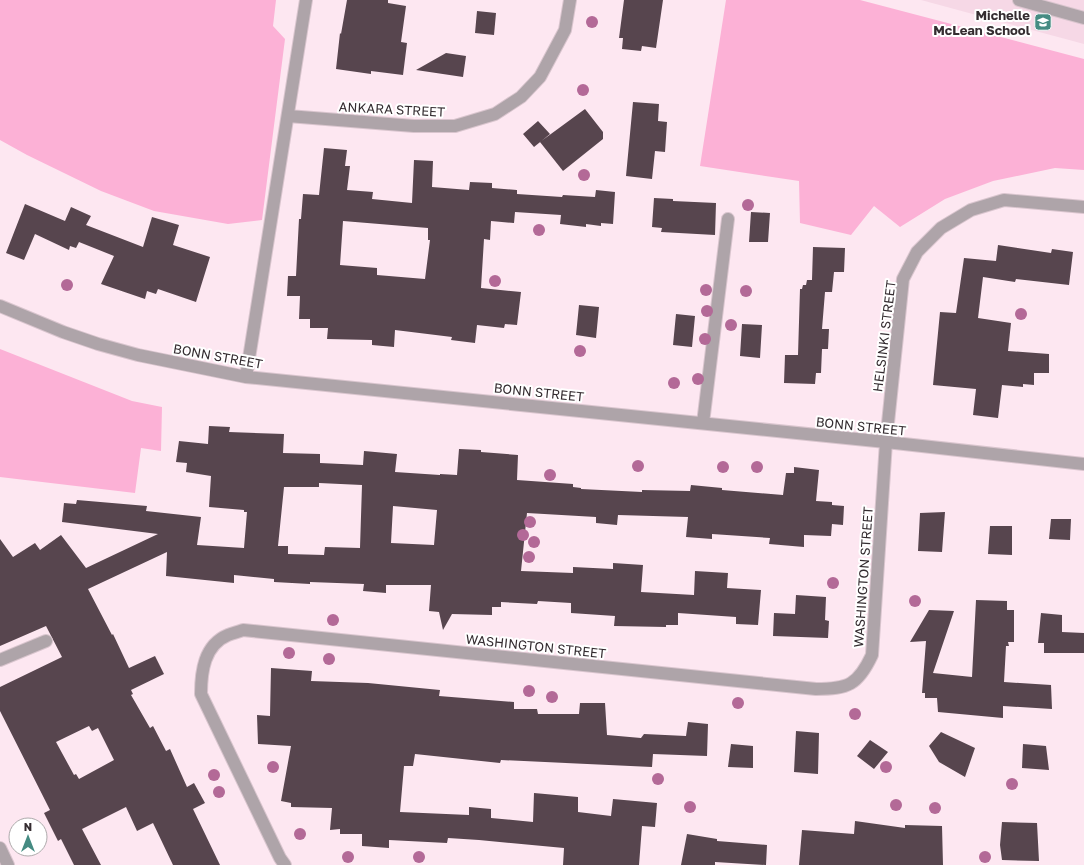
<svg xmlns="http://www.w3.org/2000/svg" width="1084" height="865" font-family="'Golos Text',sans-serif">
	<style>
		.built { fill: #f6d8e6 }
		.green { fill: #fcb1d6 }
		.building { fill: #57454e; fill-rule: evenodd }
		.lines { fill: none; stroke-linecap: round; stroke-linejoin: round }
		.minor-casing { stroke: #d9c5ce; stroke-width: 14 }
		.minor { stroke: #aea4a9; stroke-width: 12 }
		.tree { fill: #b36997 }
		.labels { text-anchor: middle; dominant-baseline: central; stroke-width: 4; stroke-linejoin: round; paint-order: stroke }
		.poi-label { font-size: 13px; font-weight: bold; fill: #342c30; stroke: #fff; text-anchor: end }
		.street-label { font-size: 13px; fill: #342c30; stroke: #fff }
	</style>
	<rect width="100%" height="100%" fill="#fde7f1"/>
	<path class="built" d="M921,0H1084V44Z"/>
	<path class="green" d="M0,0H276L273,26L285,39L262,220L228,224L154,211L101,191L27,155L0,140Z
		M726,0H860L1084,59V170L1055,168L993,181L945,199L900,227L874,206L851,235L800,223L799,181L700,166Z
		M0,349L132,401L162,407L161,451L141,448L135,493L0,477Z"/>
	<path class="building" d="M347,0H388V3L406,6L401,42L407,43L403,75L371,71V74L336,69L340,33L341,34Z
		M624,0H663L656,48L642,46L641,51L622,49L623,38H619Z
		M477,11L496,13L494,35L475,33Z
		M446,53L466,56L463,77L416,70Z
		M633,102L659,104L658,121L667,122L665,152L655,151L652,179L626,176Z
		M585,109L603,132V139L563,171L540,142Z
		M538,121L550,134L534,147L523,134Z
		M324,148L347,150L345,166H350L347,190L373,192L372,199L412,203L414,160L433,161L432,187L469,190L470,182L492,183V188L517,190V194L562,197L563,195L595,197L596,190L615,192L613,224L601,223V226L586,224V227L560,224L561,215L515,212L514,223L491,221L490,240L484,239L481,288L521,292L517,325L505,324L504,328L477,325L475,343L451,340L452,337L395,330L394,347L372,345V340L327,339L328,328H310V319H299L300,296H287L288,276H296L299,219H301L303,194L319,195ZM343,221L428,228V240H430L425,279L377,275V268L340,265Z
		M654,198L673,199V201L716,203L715,235L661,232L662,228L652,227Z
		M25,204L65,221L71,207L91,216L86,225L143,247L152,217L179,225L173,245L210,257L196,302L158,289L156,294L147,291L145,299L101,284L114,256L79,242L76,248L70,246L69,250L35,234L24,260L6,253Z
		M751,212L770,213L768,242H749Z
		M998,245L1051,253L1052,249L1073,252L1069,285L1016,279L1015,282L983,277L978,318L1011,323L1008,351L1049,354V373H1034V385L1023,384V387L1002,385L998,418L973,415L976,389L933,385L940,312L956,313L964,258L996,261Z
		M813,247L845,248L844,272H834L832,292H825L822,329H829L828,349H822L821,373H816L815,384L784,383L785,355H798L800,289H802L803,285H806L807,280H812Z
		M579,305L599,307L596,338L576,335Z
		M676,314L695,316L692,347L673,345Z
		M742,324L762,325L760,358L740,356Z
		M209,426L230,427L229,432L284,434L283,453L320,454V463L363,465L364,451L397,454L395,472L440,475V474L457,475L459,449L481,450V452L518,455L517,480L573,484V487L581,488V489L642,492V490L690,491L691,485L722,488V490L783,495L786,473H794V467L819,470L816,501L832,502V505L844,506L843,525L832,524L831,536L804,535V547L769,544L770,538L712,534V539L686,537L688,517L618,515L617,525L596,523V517L527,513L521,571L573,573V567L613,569V563L643,565L641,592L694,595L695,571L728,573L727,588L761,590L758,625L736,624V617L678,613V625H666V627L614,626L615,616L571,613V603L538,601L537,604L501,602V607H492V615L452,614L443,630L439,612L429,611L431,585H386V593L363,591L364,584L310,582V584L274,582V579L234,575V583L166,576L167,552L88,589L112,635L113,634L129,668L155,656L164,674L131,690L133,694L131,695L150,728L153,726L166,751L170,749L187,787L194,783L205,803L193,809L220,865H173L153,823L137,831L126,807L82,829L101,865H74L61,839L58,841L44,813L50,810L0,711V687L62,657L46,626L0,646V539L13,557L35,543L40,550L61,535L86,568L158,534L62,522L64,503L76,504L77,500L147,506L146,511L201,517L197,545L244,548L247,512H244V510L209,507L211,476L186,472L187,463L176,462L179,441L208,444ZM319,483L362,485L360,548L325,547L324,555L288,554V546H278L284,487H319ZM393,506L437,510L434,545L391,543ZM89,726L92,731L98,728L114,760L79,779L76,774L74,775L56,742Z
		M945,512L942,552L918,551L920,513Z
		M1051,519H1071L1070,540L1049,539Z
		M990,526H1012V555L988,554Z
		M796,595L826,597L825,620L829,621L828,638L773,636L774,613L795,614Z
		M976,600L1007,601V610H1014V642H1008L1009,646H1006L1004,682L1051,685L1052,709L1003,706V718L938,712L937,698H925V693H922L926,641L910,642L929,610L954,611L933,673L972,677Z
		M1041,613L1062,615V632L1084,633V653H1044V643H1038Z
		M271,668L312,671L311,681L368,683L440,690L439,696L514,702V709H537L538,714H579L580,703H605L607,735L641,738L644,734L686,736L688,722L708,724L707,756L653,754L652,767L501,760L500,763L415,754L413,766H404L400,812L469,815V807L491,809V818L533,822L534,793L578,797V812L611,816L613,799L657,803L655,827L642,826L639,865H563L564,848L479,840L448,838L447,843L389,840V848L362,846V834H340V829L330,830L332,808L291,807V803L281,801L291,746L258,744L257,715L270,716Z
		M796,731L819,733L818,774L794,772Z
		M941,732L975,748L965,777L939,762L929,746Z
		M870,740L888,752L874,769L857,756Z
		M731,744L753,746V768L728,767Z
		M1023,744L1046,746L1049,770L1022,768Z
		M855,821L905,828V825L942,826L943,865H799L802,830L854,834Z
		M1002,822L1037,823L1039,861L1002,860L1000,845Z
		M687,834L717,839V841L767,845L766,865L715,862V865H681Z"/>
	<g class="lines">
		<defs>
			<path id="minor" d="M1019,0L1084,18
				M288,116L414,126H455L495,114L521,97L540,77L565,30L570,0
				M0,306L63,332L98,344L138,355L246,377L886,442L1084,464
				M246,377L306,0
				M703,423L728,219
				M0,660L46,641
				M0,848L8,865
				M285,865L280,858L201,694C201,672 204,645 228,635C233,633 238,632 243,630L816,689C848,689 858,685 872,655L886,442L903,279L917,252L941,228L971,210L1004,200L1084,207"/>
		</defs>
		<use href="#minor" class="minor-casing"/>
		<use href="#minor" class="minor"/>
	</g>
	<g class="tree">
		<circle cx="592" cy="22" r="6"/>
		<circle cx="583" cy="90" r="6"/>
		<circle cx="584" cy="175" r="6"/>
		<circle cx="748" cy="205" r="6"/>
		<circle cx="539" cy="230" r="6"/>
		<circle cx="495" cy="281" r="6"/>
		<circle cx="67" cy="285" r="6"/>
		<circle cx="706" cy="290" r="6"/>
		<circle cx="746" cy="291" r="6"/>
		<circle cx="707" cy="311" r="6"/>
		<circle cx="1021" cy="314" r="6"/>
		<circle cx="731" cy="325" r="6"/>
		<circle cx="705" cy="339" r="6"/>
		<circle cx="580" cy="351" r="6"/>
		<circle cx="698" cy="379" r="6"/>
		<circle cx="674" cy="383" r="6"/>
		<circle cx="638" cy="466" r="6"/>
		<circle cx="723" cy="467" r="6"/>
		<circle cx="757" cy="467" r="6"/>
		<circle cx="550" cy="475" r="6"/>
		<circle cx="530" cy="522" r="6"/>
		<circle cx="523" cy="535" r="6"/>
		<circle cx="534" cy="542" r="6"/>
		<circle cx="529" cy="557" r="6"/>
		<circle cx="833" cy="583" r="6"/>
		<circle cx="915" cy="601" r="6"/>
		<circle cx="333" cy="620" r="6"/>
		<circle cx="289" cy="653" r="6"/>
		<circle cx="329" cy="659" r="6"/>
		<circle cx="529" cy="691" r="6"/>
		<circle cx="552" cy="697" r="6"/>
		<circle cx="738" cy="703" r="6"/>
		<circle cx="855" cy="714" r="6"/>
		<circle cx="273" cy="767" r="6"/>
		<circle cx="886" cy="767" r="6"/>
		<circle cx="214" cy="775" r="6"/>
		<circle cx="658" cy="779" r="6"/>
		<circle cx="1012" cy="784" r="6"/>
		<circle cx="219" cy="792" r="6"/>
		<circle cx="896" cy="805" r="6"/>
		<circle cx="690" cy="807" r="6"/>
		<circle cx="935" cy="808" r="6"/>
		<circle cx="300" cy="834" r="6"/>
		<circle cx="348" cy="857" r="6"/>
		<circle cx="419" cy="857" r="6"/>
		<circle cx="985" cy="857" r="6"/>
	</g>
	<defs>
		<symbol id="school-square" viewBox="-11 -11 22 22"><rect x="-9" y="-9" width="18" height="18" rx="4" fill="#458b82" stroke="#fff"/><path d="M0-5L7-2L0 1L-7-2ZM-4 1L0 2.5L4 1V4Q0 6-4 4Z" fill="#fff"/></symbol>
	</defs>
	<g fill-rule="evenodd">
		<use href="#school-square" x="1033" y="12" width="20" height="20"/>
	</g>
	<g class="labels">
		<g class="poi-label">
			<text x="1030" y="15">Michelle<tspan x="1030" dy="15">McLean School</tspan></text>
		</g>
		<g class="street-label">
			<text transform="translate(392 109) rotate(3)">ANKARA STREET</text>
			<text transform="translate(884 336) rotate(-83)">HELSINKI STREET</text>
			<text transform="translate(218 356) rotate(10)">BONN STREET</text>
			<text transform="translate(539 392) rotate(6)">BONN STREET</text>
			<text transform="translate(861 426) rotate(6)">BONN STREET</text>
			<text transform="translate(863 577) rotate(-86)">WASHINGTON STREET</text>
			<text transform="translate(536 646) rotate(6)">WASHINGTON STREET</text>
		</g>
	</g>
	<g transform="translate(28 837)"><circle r="19" fill="#ffffff" stroke="#aeabac"/>
	<path d="M0-3L7 15L0 10L-7 15Z" fill="#458b82"/>
	<text y="-6" font-size="11" font-weight="bold" text-anchor="middle" fill="#342c30">N</text>
	</g>
</svg>
